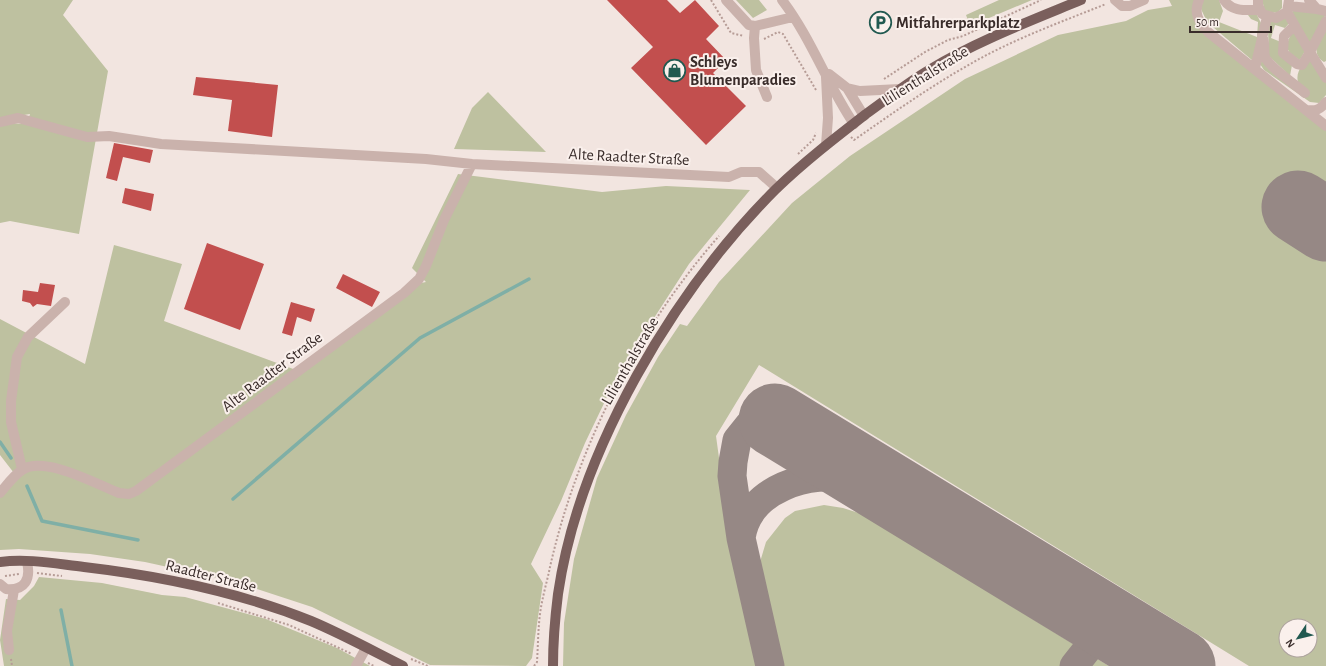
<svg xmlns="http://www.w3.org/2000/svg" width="1326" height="666" font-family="'Alegreya Sans',sans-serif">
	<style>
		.green { fill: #bec1a0; fill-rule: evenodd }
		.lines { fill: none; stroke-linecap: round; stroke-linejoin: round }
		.stream { stroke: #7fafa6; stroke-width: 3.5 }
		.taxiway { stroke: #968885; stroke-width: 29 }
		.runway { stroke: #968885; stroke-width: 73 }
		.building { fill: #c24f4e }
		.path { stroke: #b69c96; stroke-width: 2; stroke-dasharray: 2 2; stroke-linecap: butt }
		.minor { stroke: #cab2ac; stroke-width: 10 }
		.major { stroke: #7a5f5c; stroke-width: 10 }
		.labels { text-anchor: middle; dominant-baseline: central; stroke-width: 4; stroke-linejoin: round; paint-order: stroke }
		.poi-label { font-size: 16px; font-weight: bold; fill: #392c2a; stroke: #faf0ec; text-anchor: start }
		.street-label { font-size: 16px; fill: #392c2a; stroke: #faf0ec }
	</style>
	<rect width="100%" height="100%" fill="#f2e5e0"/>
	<path class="green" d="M0,0H73L63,15L108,71L79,234L10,221L0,223V125L6,123L27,124L30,114L0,119Z
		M736,0H759L767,10L753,18Z
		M999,0H1032L970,26L966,15Z
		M1169,0H1195L1196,18L1326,128V666H1249L759,365L716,436L735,574L757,666H563L564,623L574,559L597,478L626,415L658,357L680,324L687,326L719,282L792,203L850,156L965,79L1058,35L1126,21L1148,10L1172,6ZM1286,626H1310V650H1286Z
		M1203,0H1219L1223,11L1219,22L1257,37L1258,22L1251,19L1248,15H1257L1261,23L1253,61L1207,22L1201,9Z
		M1263,0H1282V8L1277,13L1265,11L1263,4Z
		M1293,9L1326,14L1310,45L1292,13Z
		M1287,16L1290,22L1285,28L1275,25L1271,38L1281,42L1292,65L1290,76L1269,56L1268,30L1270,22H1276Z
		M1326,26V61L1324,62C1309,53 1320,37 1326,26Z
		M1293,31L1306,49L1300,60C1285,52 1284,46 1293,31Z
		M1311,56L1326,82V95L1319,103L1310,102L1264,70L1260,64L1264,58L1298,82C1295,71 1304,63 1311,56Z
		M488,92L546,152L454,149L472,108Z
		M458,174L602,192L666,186L750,190L689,264L619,372L585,443L561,501L531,564L543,583L532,658L526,666L430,665L312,607L236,582L145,562L90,554L19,549L0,550V498L26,467L14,473L0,455V319L85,364L114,245L182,264L164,321L296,370L421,283L426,282L412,268Z
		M824,505L843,508L862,514L1109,666H783L762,582L760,562L766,542L785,518L795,511Z
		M39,577L102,583L162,595L185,597L266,619L337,648L370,666H4L0,640L6,599L20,600L34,586Z"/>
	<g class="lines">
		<path class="stream" d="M0,442L11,458
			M27,486L42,521L138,540
			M233,499L420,338L529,279
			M61,610L72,666"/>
		<path class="taxiway" d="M741,538C748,488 810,470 853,479C875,484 895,495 915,505
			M770,666L741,538L732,476L733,462L737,440L749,425L762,418L775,420
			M1074,666L1108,623"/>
		<path class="runway" d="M1298,207L1326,225
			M775,420L1179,666"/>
	</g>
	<path class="building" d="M607,0H667L680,13L695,0L719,26L706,39L726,60L713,73L746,106L706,145L631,68L653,47Z
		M196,77L278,85L272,137L228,131L232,100L193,95Z
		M114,143L153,150L150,163L123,157L117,181L106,178Z
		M125,188L154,194L151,211L122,203Z
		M207,243L264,264L240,330L184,309Z
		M343,274L380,292L372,307L336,288Z
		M40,283L55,285L51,306L37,304L33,307L30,303L22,301L23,290L38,292Z
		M291,302L315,309L311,322L297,317L292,336L282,333Z"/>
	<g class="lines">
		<path class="path" d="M711,0L731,33L744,36
			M764,39L778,32L783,34L816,90
			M884,79L925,52L948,40L963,36L1041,0
			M851,137L854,140C893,113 931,86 972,63C1014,39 1061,22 1106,4
			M798,154L813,140L816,133
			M37,573L62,576
			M5,576L19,574
			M218,603L289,625L352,654
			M11,659L12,666
			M411,659L428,666
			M368,663L374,666
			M534,666L537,662C538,646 538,630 540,614C542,598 547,582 550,567C577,447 638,328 719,236"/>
		<path class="minor" d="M726,0L749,25L755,26L793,17
			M782,0C811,38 827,84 854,124
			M1115,0L1122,6H1130L1144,0
			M1199,0C1193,13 1199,22 1208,32L1326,126
			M1224,0C1232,12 1246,10 1259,10
			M1258,0V5L1262,14L1276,18L1287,12L1289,0
			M1309,0L1317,9L1326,11
			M1289,6L1317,9
			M1287,12L1310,52L1302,65L1297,64L1283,53L1284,36L1294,26
			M1326,21L1310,52L1326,78
			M755,26L754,38L756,70L767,97
			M1262,35C1266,44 1263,50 1265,57C1270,68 1295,84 1305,93
			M1255,68L1267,17
			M829,74L847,88L860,91L900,89
			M826,77L828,118L826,145
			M847,88L864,116
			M1307,110C1316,111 1320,110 1326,102
			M0,122L18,118L87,137L109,136L161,144L426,159L472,164L729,177L741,172H759L777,188
			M22,469L11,422V401L17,357L28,337L65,302
			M0,493C7,485 13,476 22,470C44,455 96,484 119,493L129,494L136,491L404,293L419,279L426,266L444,220L472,164
			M0,584L6,589C25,591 31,579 27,562
			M9,650L7,631L14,590
			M356,666L366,648"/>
		<path class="major" d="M0,562C27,558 57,564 84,567C161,576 239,592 311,621C342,634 373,651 403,666
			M553,666C553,642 555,618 558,594C579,450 674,291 776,189C804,162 835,138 866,114C887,99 907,83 929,70C977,41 1030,21 1081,0"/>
	</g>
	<defs>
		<symbol id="parking-ring" viewBox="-11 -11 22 22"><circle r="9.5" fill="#faf0ec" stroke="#215950" stroke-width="1.5"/><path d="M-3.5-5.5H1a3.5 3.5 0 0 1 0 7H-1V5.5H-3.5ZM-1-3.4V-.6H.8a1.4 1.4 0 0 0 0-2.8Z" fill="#215950"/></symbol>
		<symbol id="shop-ring" viewBox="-11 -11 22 22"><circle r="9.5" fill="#faf0ec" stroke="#215950" stroke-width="1.5"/><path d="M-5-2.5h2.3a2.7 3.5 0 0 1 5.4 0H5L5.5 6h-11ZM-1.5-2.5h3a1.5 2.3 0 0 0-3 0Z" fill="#215950"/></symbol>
	</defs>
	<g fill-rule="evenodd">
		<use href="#parking-ring" x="868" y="10" width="25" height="25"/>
		<use href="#shop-ring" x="662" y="58" width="25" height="25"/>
	</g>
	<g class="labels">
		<g class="poi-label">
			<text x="896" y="23">Mitfahrerparkplatz</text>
			<text x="690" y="62">Schleys<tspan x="690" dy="18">Blumenparadies</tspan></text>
		</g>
		<g class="street-label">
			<text transform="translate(925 76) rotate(-32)">Lilienthalstraße</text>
			<text transform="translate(629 157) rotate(3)">Alte Raadter Straße</text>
			<text transform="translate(630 361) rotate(-60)">Lilienthalstraße</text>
			<text transform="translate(272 372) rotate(-37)">Alte Raadter Straße</text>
			<text transform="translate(211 576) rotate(14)">Raadter Straße</text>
		</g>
	</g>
	<g transform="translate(1298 638) rotate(235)"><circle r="19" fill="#faf0ec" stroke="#ada29e"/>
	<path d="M0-3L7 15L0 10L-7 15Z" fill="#215950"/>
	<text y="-6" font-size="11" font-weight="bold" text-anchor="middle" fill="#392c2a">N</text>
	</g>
	<path d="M1190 26v6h81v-6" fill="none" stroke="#392c2a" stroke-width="2"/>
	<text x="1196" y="26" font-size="12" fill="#392c2a" stroke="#faf0ec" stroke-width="3" paint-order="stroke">50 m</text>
</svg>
